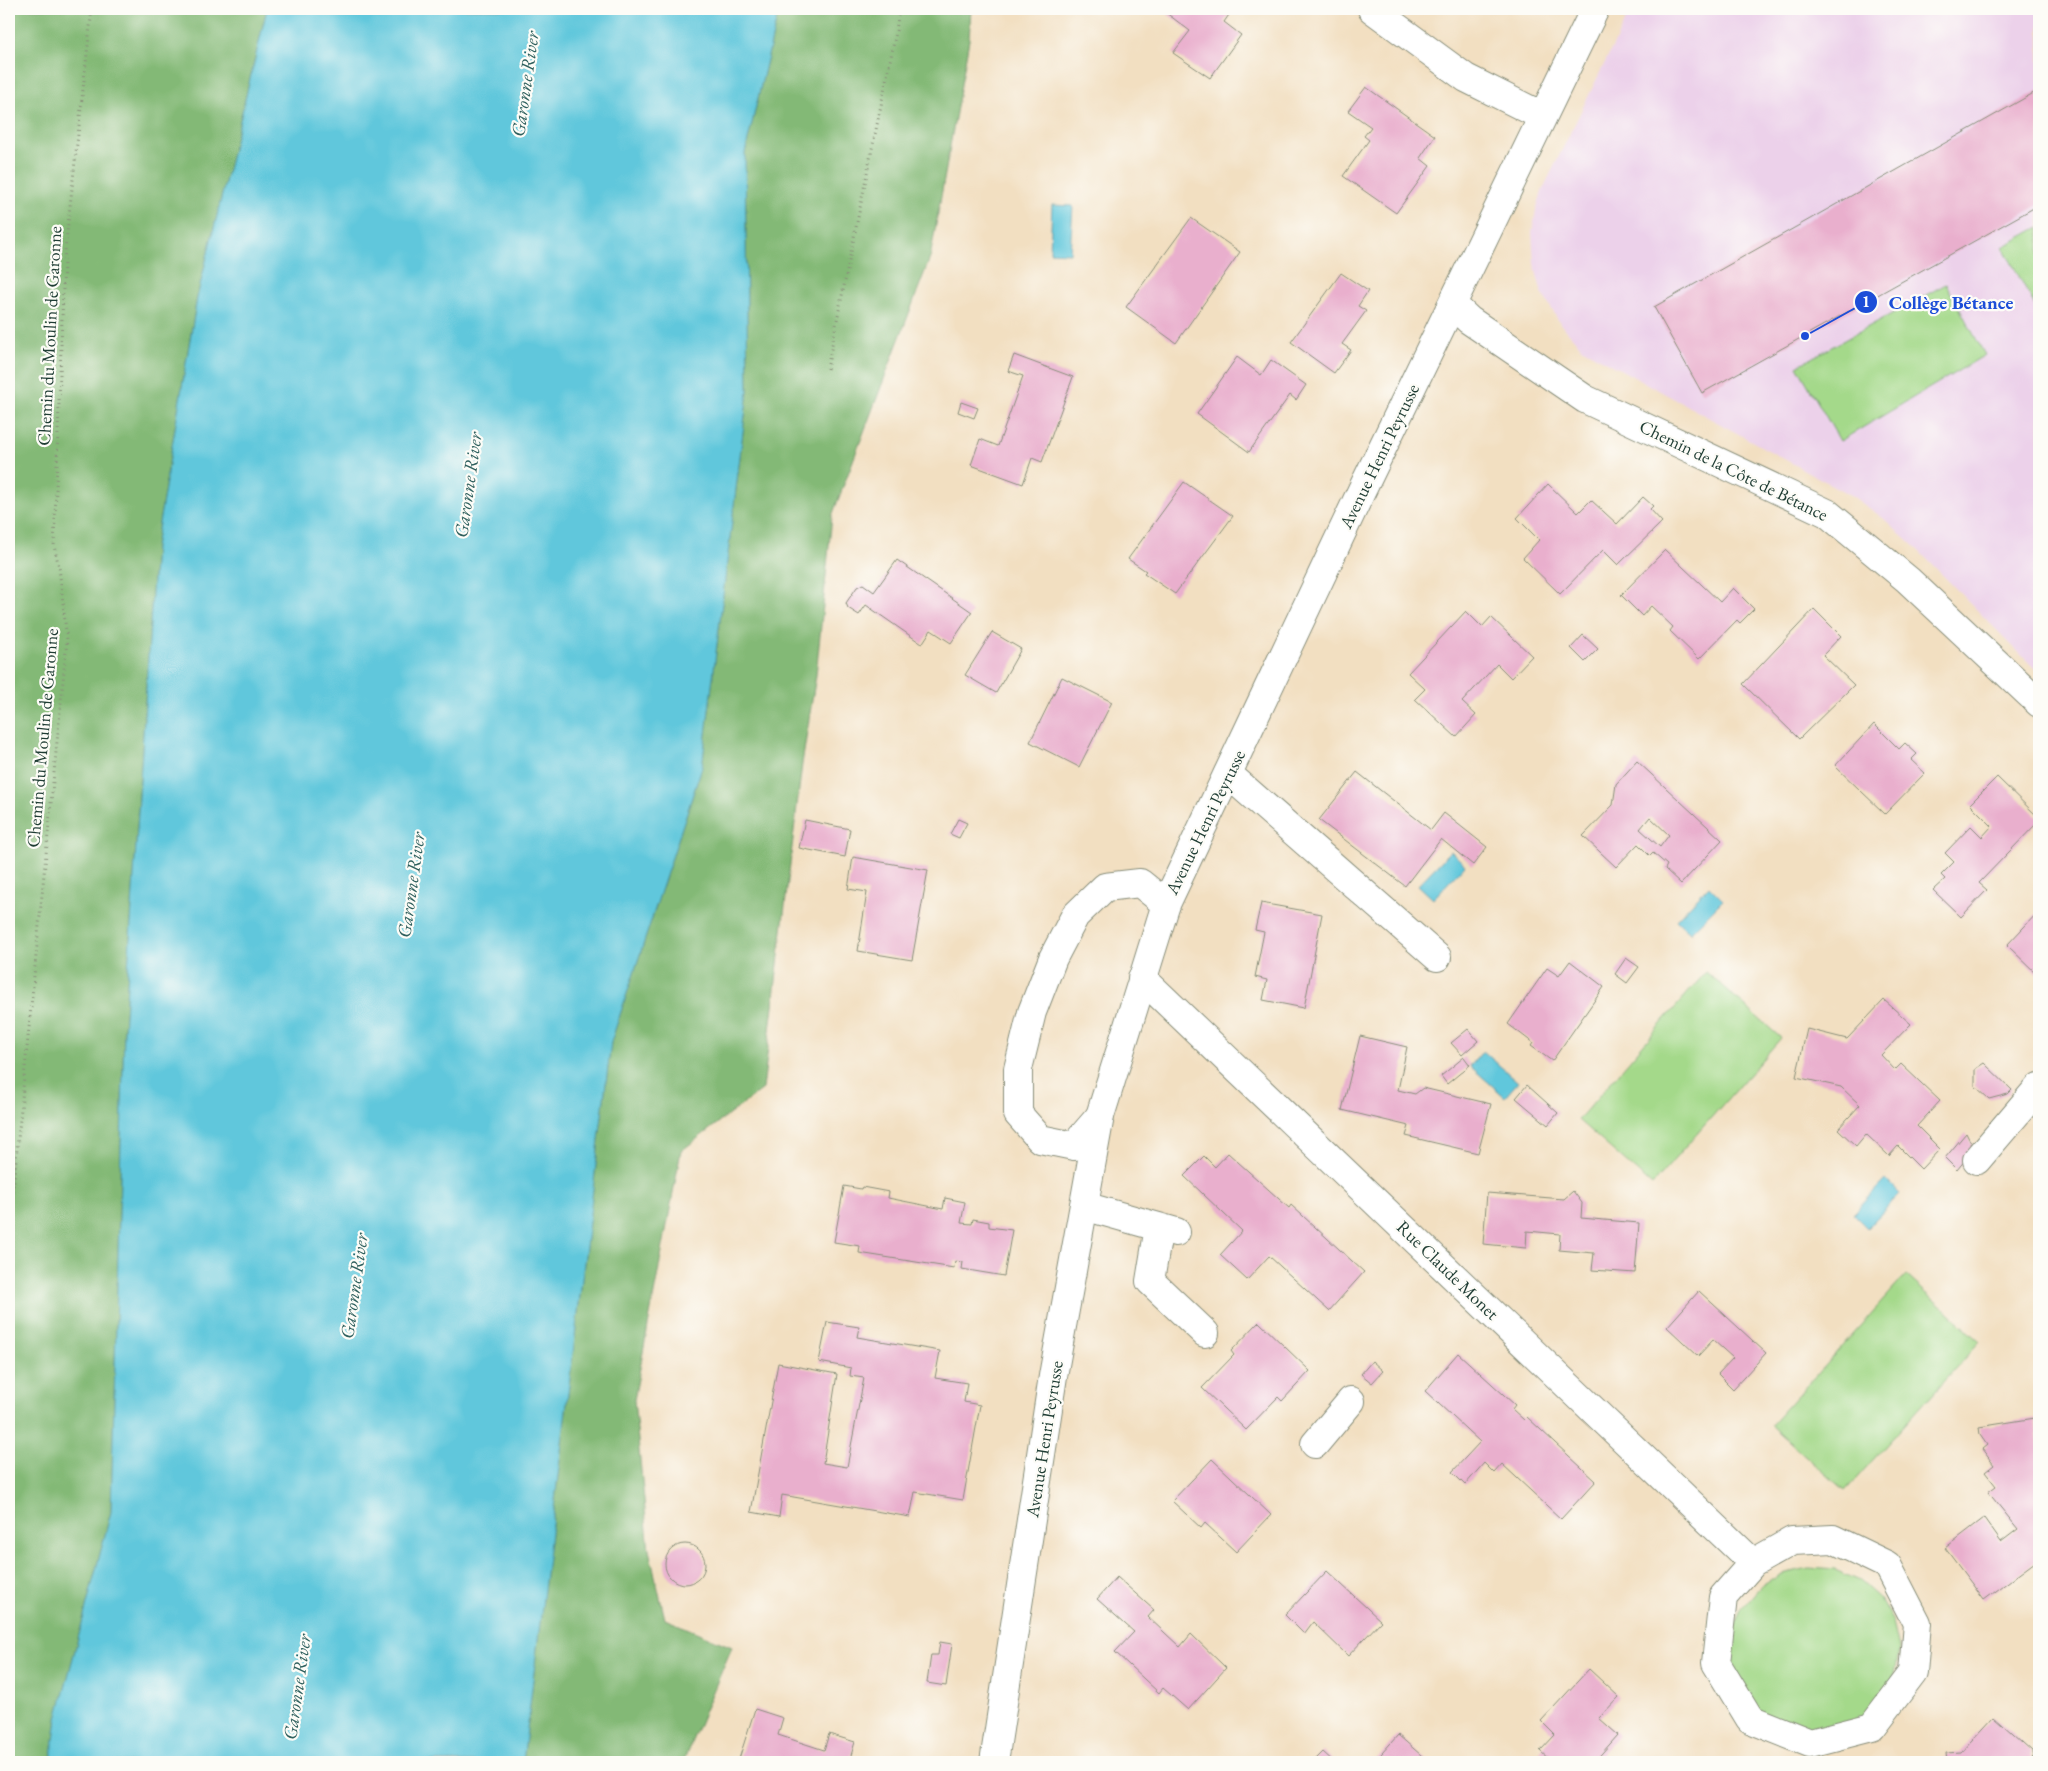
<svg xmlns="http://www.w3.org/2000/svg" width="2048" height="1771" font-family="'EB Garamond',serif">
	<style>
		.built { fill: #ecd1ea }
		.green { fill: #a4d98a; stroke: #628b5f }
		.forest { fill: #83b976; stroke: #517b55 }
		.water { fill: #60c7dc; stroke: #408288 }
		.building { fill: #e9afcd; fill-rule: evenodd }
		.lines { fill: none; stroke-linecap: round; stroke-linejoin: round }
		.minor-casing { stroke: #888e7a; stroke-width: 30 }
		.tertiary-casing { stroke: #888e7a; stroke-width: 30 }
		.path { stroke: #888e7a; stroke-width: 3; stroke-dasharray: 1 4; stroke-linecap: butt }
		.minor { stroke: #fff; stroke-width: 28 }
		.tertiary { stroke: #fff; stroke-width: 28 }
		.labels { text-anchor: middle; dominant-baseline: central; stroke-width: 4.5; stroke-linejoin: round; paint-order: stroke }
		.street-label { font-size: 18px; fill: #1f3d34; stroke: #fdfcf7 }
		.water-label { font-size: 19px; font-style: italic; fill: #2f605e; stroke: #fdfcf7 }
		.leader { fill: none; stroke: #1d4ed8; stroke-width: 2 }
		.callout-dot { fill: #1d4ed8; stroke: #fdfcf7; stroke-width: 2 }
		.mark-label { font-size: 15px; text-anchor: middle; font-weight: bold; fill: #fff }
		.callout-label { font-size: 19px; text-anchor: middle; font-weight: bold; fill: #1d4ed8; stroke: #fdfcf7; stroke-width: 4.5; stroke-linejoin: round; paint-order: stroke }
	</style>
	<rect width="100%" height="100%" fill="#fdfcf7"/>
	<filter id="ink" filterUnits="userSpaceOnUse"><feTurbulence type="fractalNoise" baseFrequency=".02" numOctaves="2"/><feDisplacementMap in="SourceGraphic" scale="10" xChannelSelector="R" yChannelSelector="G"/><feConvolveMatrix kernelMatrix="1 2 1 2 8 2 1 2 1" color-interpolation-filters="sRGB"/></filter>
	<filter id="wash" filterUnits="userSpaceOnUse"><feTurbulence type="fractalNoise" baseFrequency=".0096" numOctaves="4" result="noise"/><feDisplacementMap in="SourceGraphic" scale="20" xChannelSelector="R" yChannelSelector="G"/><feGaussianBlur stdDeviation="1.12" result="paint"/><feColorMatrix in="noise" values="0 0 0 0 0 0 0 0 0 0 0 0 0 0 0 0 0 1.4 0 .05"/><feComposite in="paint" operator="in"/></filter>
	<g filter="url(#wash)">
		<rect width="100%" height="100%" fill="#f2dfc1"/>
		<path class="built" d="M1631,9H2039V673L1915,547L1883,518L1852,496L1583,349L1560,323L1542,293L1534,264L1532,233L1536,210L1543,189Z"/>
		<path class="green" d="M2039,227V313L2003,247Z
			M1946,284L1985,355L1840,441L1797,366Z
			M1706,972L1781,1038L1652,1185L1578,1120Z
			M1906,1275L1980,1341L1845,1491L1771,1425Z
			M1809,1568L1835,1570L1860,1581L1880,1599L1893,1622L1899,1648L1895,1675L1865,1719L1811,1735L1759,1714L1731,1665L1732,1637L1741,1609L1760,1587L1782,1574Z"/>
		<path class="forest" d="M9,9H267L197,298L155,547L124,1032L111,1512L57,1719L51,1762H9Z
			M779,9H971L969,40L930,258L832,516L816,675L802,764L763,1089L681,1151L634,1400L649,1550L665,1619L732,1647L683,1762H523L611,1042L702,767L748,391L745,153Z"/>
		<path class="water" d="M267,9H779L745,153L748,391L702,767L611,1042L523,1762H51L57,1719L111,1512L124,1032L155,547L197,298Z
			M1052,205L1073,206L1070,253L1050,252Z
			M1451,851L1465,865L1433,899L1418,885Z
			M1709,886L1723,900L1690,933L1676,920Z
			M1483,1051L1518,1082L1505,1097L1470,1066Z
			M1886,1180L1900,1194L1867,1228L1853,1214Z"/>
		<g id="blocks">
			<path class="building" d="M1161,9H1233L1224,22L1241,35L1210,78L1173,53L1190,31Z
				M1366,87L1435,136L1420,158L1430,166L1396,213L1343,176L1369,140L1364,136L1371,127L1348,111Z
				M2039,90V205L1702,393L1654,307Z
				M1191,218L1240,252L1176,343L1126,307Z
				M1341,273L1368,291L1358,306L1366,311L1342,344L1351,350L1334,373L1291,342Z
				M1014,355L1073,377L1042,462L1032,458L1023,484L971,465L980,439L998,446L1023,376L1008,371Z
				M1237,357L1261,375L1271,360L1306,385L1296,400L1290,395L1249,452L1197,414Z
				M961,402L978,408L974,418L958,412Z
				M1184,482L1233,516L1175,594L1144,573L1146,571L1128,559Z
				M1548,484L1578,513L1591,500L1617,524L1643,497L1653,506L1650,509L1662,522L1618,565L1603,550L1560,594L1523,558L1539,540L1517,518Z
				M1665,550L1720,602L1733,588L1754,609L1740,623L1737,620L1699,659L1670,631L1673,627L1651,606L1642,616L1621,595Z
				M897,560L972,612L951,643L931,630L922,644L866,605L859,615L848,608L846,603L857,587L863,584L874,592Z
				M1814,609L1841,636L1823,655L1854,685L1799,739L1743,684Z
				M1466,611L1482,627L1491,617L1532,656L1511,678L1497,664L1462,702L1476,715L1456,737L1415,699L1425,689L1408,673Z
				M992,632L1021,649L996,693L965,675Z
				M1583,635L1598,649L1585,662L1571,648Z
				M1062,677L1112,702L1079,767L1030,742Z
				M1874,724L1899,749L1905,743L1917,754L1911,760L1925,773L1885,814L1835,766Z
				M1637,761L1722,840L1681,884L1665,869L1667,865L1653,853L1650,856L1638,844L1616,867L1583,836L1613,805L1616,784ZM1650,817L1669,835L1660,847L1640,829Z
				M1357,772L1431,830L1444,813L1487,847L1473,865L1441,839L1405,886L1319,820Z
				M1997,777L2039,818V821L1979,883L1987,890L1961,917L1933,890L1945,879L1941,875L1954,862L1945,853L1971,826L1982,837L1992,826L1970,804Z
				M958,819L967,823L959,838L950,834Z
				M805,820L850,829L845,857L799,848Z
				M853,857L928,870L912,960L858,951L867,892L848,889Z
				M1261,903L1322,914L1304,1008L1263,1000L1267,980L1255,977L1264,932L1255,930Z
				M2039,911V976L2007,945Z
				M1626,958L1639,967L1627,983L1615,974Z
				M1570,961L1604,987L1552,1061L1531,1046L1533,1043L1508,1024L1547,968L1559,976Z
				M1884,1000L1911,1024L1881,1055L1895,1070L1901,1064L1940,1101L1917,1126L1940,1149L1921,1169L1898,1146L1889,1156L1866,1134L1856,1146L1838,1129L1860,1105L1841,1087L1796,1077L1807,1029L1847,1039Z
				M1468,1029L1478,1041L1462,1055L1451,1043Z
				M1360,1036L1407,1047L1398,1090L1415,1094L1423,1088L1491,1104L1478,1153L1406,1136L1409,1126L1342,1110Z
				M1464,1057L1470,1065L1447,1084L1441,1076Z
				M1984,1063L2012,1090L2008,1094L1989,1099L1975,1086V1069Z
				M1527,1085L1558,1113L1548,1125L1516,1098Z
				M1966,1133L1974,1149L1957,1170L1945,1158Z
				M1228,1153L1289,1208L1291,1205L1364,1272L1329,1311L1269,1256L1247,1280L1220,1255L1242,1231L1184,1176L1204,1156L1215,1167Z
				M844,1186L861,1189L862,1187L889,1192L888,1198L943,1209L945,1198L965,1202L961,1223L972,1224L973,1219L989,1222V1227L1012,1230L1004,1276L962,1269L963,1262L955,1261L954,1268L859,1253L860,1246L834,1242Z
				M1573,1191L1582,1203L1581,1218L1639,1223L1635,1273L1592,1270L1594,1253L1559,1250L1560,1234L1527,1231L1526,1248L1483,1244L1487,1193L1564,1199Z
				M1699,1291L1766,1353L1733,1389L1718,1374L1733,1358L1713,1340L1698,1356L1667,1327Z
				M827,1322L859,1327L857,1337L940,1351L935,1378L967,1383L964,1402L980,1405L963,1500L915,1492L910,1517L782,1495L779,1517L751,1512L778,1363L837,1374L823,1463L847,1467L864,1378L850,1376L851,1368L819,1362Z
				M1259,1322L1310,1371L1282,1401L1278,1397L1246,1430L1202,1388L1234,1355L1231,1351Z
				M1458,1353L1515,1405L1512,1409L1524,1420L1527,1417L1596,1481L1561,1519L1502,1464L1494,1473L1484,1463L1465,1485L1452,1472L1480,1442L1425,1391Z
				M1372,1361L1383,1371L1372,1383L1361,1374Z
				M2035,1418L2039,1449V1559L1984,1600L1945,1548L1984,1518L2001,1542L2018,1529L1988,1492L1996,1486L1985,1472L1994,1465L1982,1449L1987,1445L1980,1435L1979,1427Z
				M1212,1459L1271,1515L1236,1552L1205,1523L1201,1528L1172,1501Z
				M665 1564a20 20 0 1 1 40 0a20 20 0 1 1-40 0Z
				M1327,1571L1381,1621L1348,1656L1313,1622L1304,1634L1285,1615Z
				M1117,1577L1154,1610L1148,1617L1180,1647L1191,1634L1226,1668L1188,1710L1163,1688L1159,1693L1115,1652L1134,1632L1097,1599Z
				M940,1642L952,1644L946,1686L927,1683L931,1655H938Z
				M1589,1669L1619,1697L1599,1718L1618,1735L1594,1762H1552L1540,1751L1555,1735L1541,1721Z
				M755,1709L783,1718L778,1735L824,1750L829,1734L855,1742L849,1762H738Z
				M1993,1717L2031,1751L2032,1762H1947L1946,1753L1961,1752Z
				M1398,1735L1429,1762H1374Z
				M1323,1752L1334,1762H1313Z"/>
		</g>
	</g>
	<g filter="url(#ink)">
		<use href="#blocks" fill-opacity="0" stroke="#888e7a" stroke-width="1"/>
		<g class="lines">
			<defs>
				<path id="minor" d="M1372,9L1466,78L1542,116
					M1453,305L1469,320L1585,399L1827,513L1908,580L2039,703
					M1228,774L1437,957
					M1142,978L1753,1563L1723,1597L1716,1663L1750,1719L1810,1743L1872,1727L1913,1673L1917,1623L1887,1565L1833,1539L1792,1541L1753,1563
					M1100,1116L1074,1146L1040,1139L1018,1114V1069L1032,1012L1053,958L1075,916L1105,887L1140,883L1166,904
					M1977,1160L2039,1087
					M1084,1206L1176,1232
					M1159,1227L1150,1281L1205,1333
					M1315,1444L1351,1401"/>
				<path id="tertiary" d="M994,1762L1053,1376L1100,1116L1166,904L1361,492L1595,9"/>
			</defs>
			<use href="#minor" class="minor-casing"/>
			<use href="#tertiary" class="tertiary-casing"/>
			<path class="path" d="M827,369L896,32L899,9
				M9,1231L67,640L59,567L54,546L64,260L92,9"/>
			<use href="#minor" class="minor"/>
			<use href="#tertiary" class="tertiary"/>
		</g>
	</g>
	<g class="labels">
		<g class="street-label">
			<text transform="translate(49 336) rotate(-87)">Chemin du Moulin de Garonne</text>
			<text transform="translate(1379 456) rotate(-64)">Avenue Henri Peyrusse</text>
			<text transform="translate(1734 470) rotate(26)">Chemin de la Côte de Bétance</text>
			<text transform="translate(42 738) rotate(-85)">Chemin du Moulin de Garonne</text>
			<text transform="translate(1205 822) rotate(-64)">Avenue Henri Peyrusse</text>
			<text transform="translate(1448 1270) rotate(44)">Rue Claude Monet</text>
			<text transform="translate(1044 1439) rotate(-81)">Avenue Henri Peyrusse</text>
		</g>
		<g class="water-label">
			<text transform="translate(525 84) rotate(-82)">Garonne River</text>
			<text transform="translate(468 485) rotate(-82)">Garonne River</text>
			<text transform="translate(411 885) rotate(-82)">Garonne River</text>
			<text transform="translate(354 1286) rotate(-82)">Garonne River</text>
			<text transform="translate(297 1687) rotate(-82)">Garonne River</text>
		</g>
	</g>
	<path class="leader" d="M1805 336L1866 302"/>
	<g class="callout-dot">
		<circle cx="1805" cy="336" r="5"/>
		<circle cx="1866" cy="302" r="12"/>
	</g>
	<g class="mark-label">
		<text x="1866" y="307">1</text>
	</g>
	<g class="callout-label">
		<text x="1951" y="309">Collège Bétance</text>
	</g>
	<rect width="2048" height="1771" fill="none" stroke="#fdfcf7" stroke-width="30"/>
</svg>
